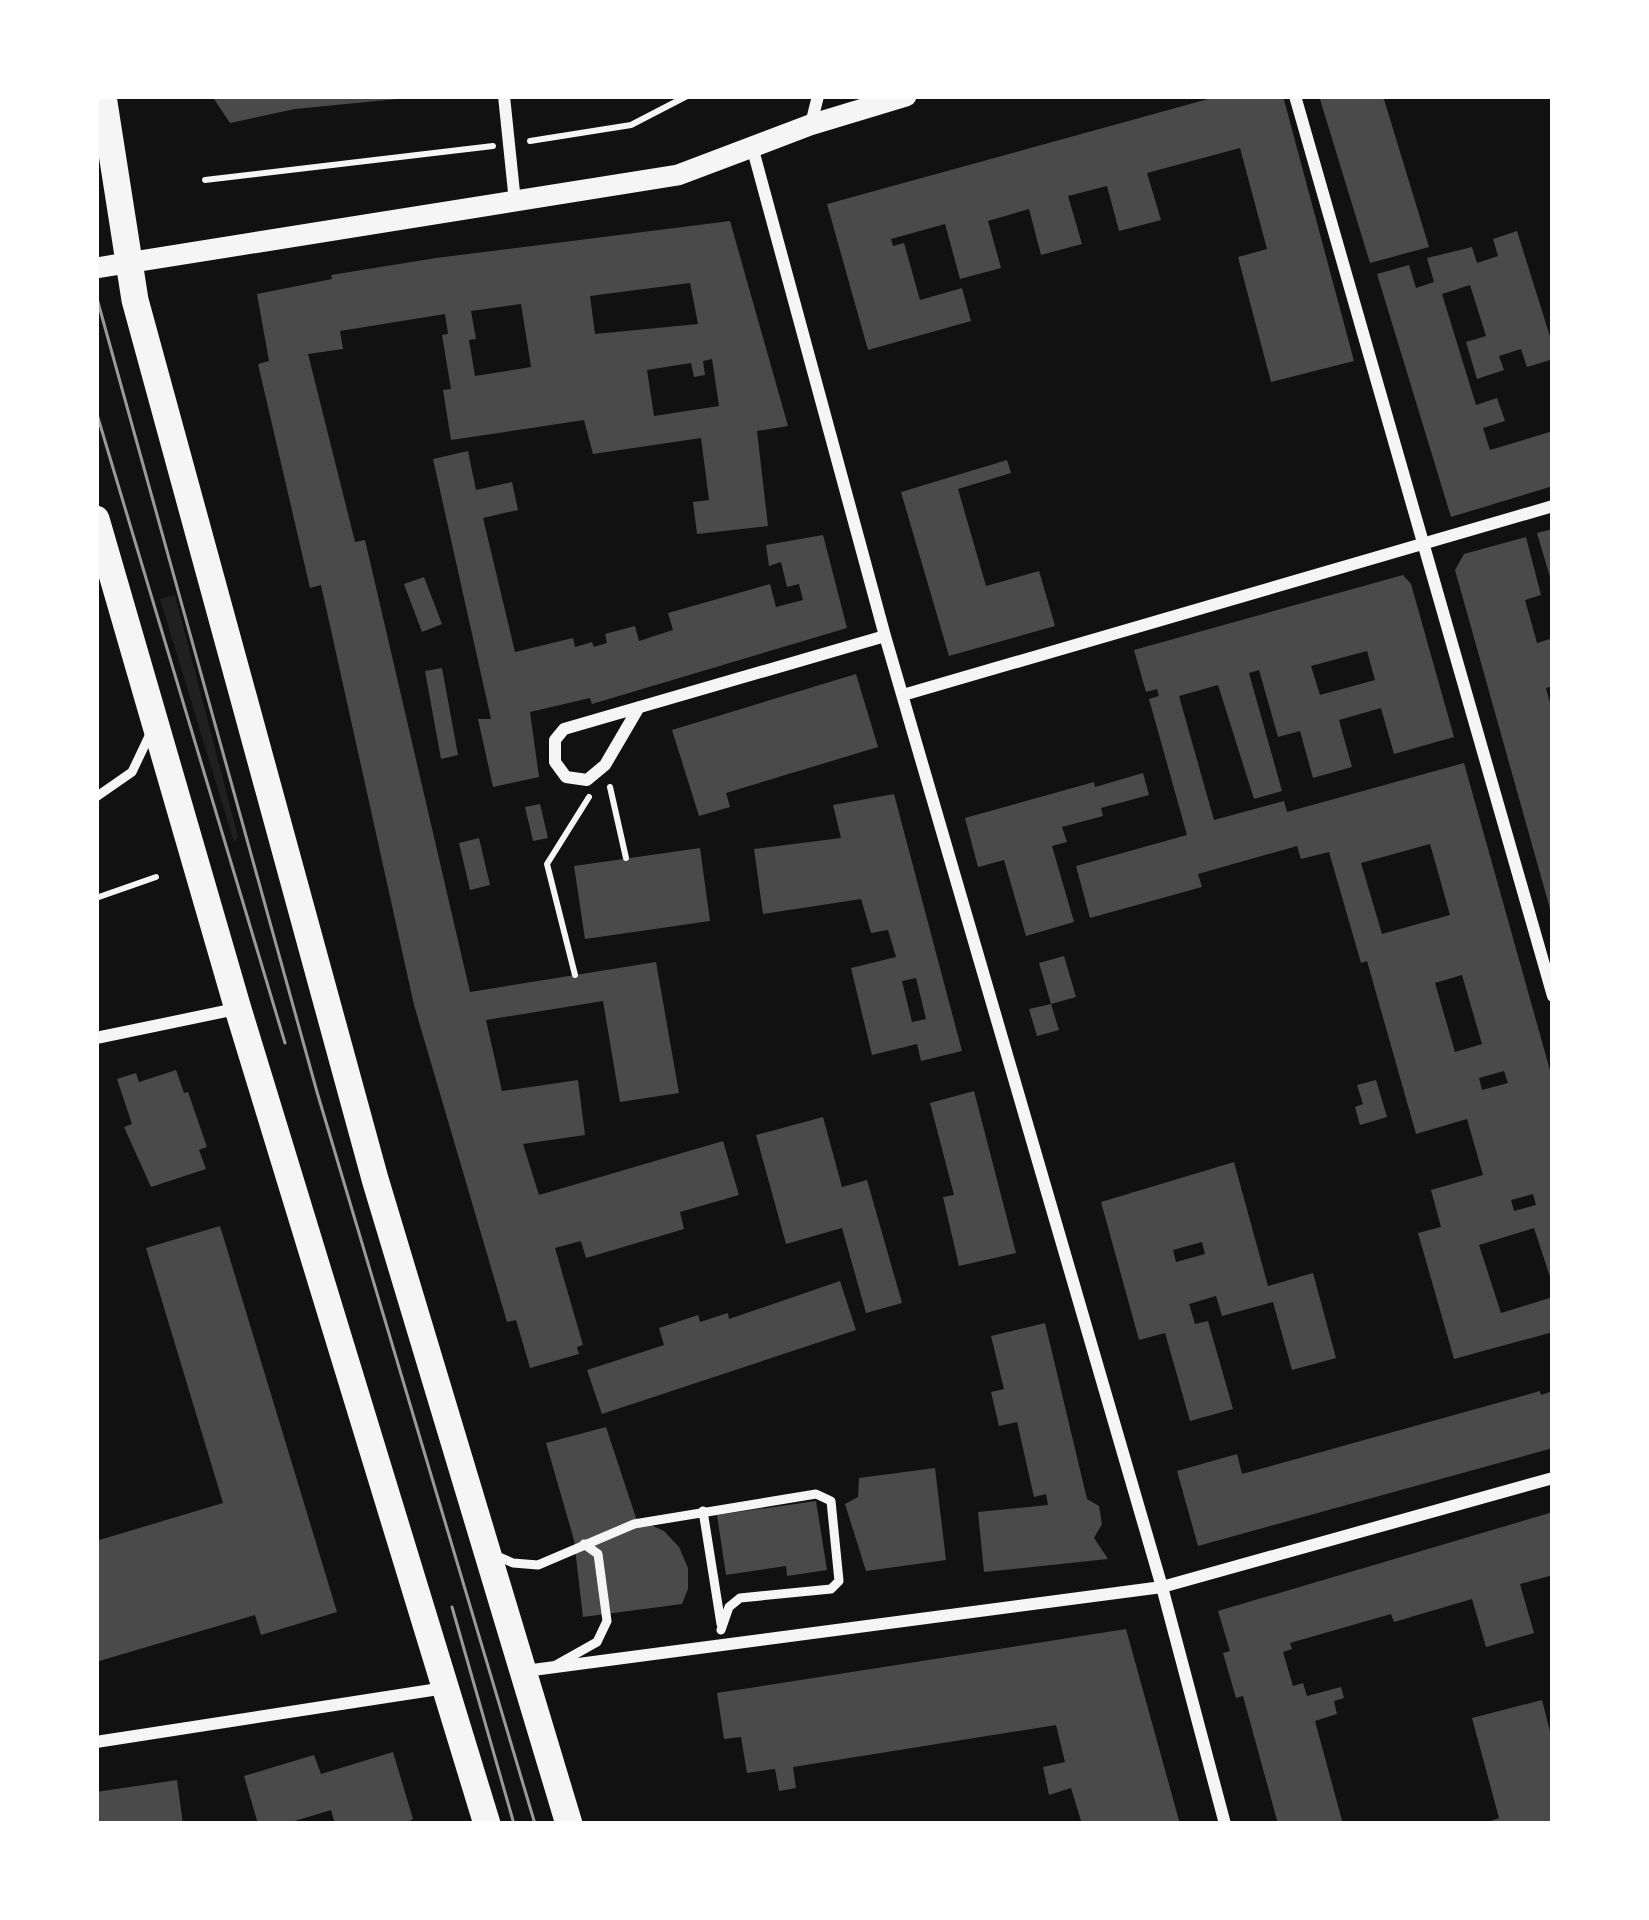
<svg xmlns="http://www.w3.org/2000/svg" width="1649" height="1920" font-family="Merriweather,serif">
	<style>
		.green { fill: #202020 }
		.building { fill: #4a4a4a; fill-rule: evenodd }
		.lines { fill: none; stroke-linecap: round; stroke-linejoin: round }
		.path { stroke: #f5f5f5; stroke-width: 6 }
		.service { stroke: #f5f5f5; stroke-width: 9 }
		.minor { stroke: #f5f5f5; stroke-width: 12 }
		.tertiary { stroke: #f5f5f5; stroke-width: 21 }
		.primary { stroke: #f5f5f5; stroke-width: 27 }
		.tram { stroke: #9a9a9a; stroke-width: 3 }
	</style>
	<rect width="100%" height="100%" fill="#111"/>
	<path class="green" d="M175,595L238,837L234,842L160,599Z"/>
	<path class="building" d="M212,96H397V99L295,109L230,123Z
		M1219,96H1283L1354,361L1271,382L1238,257L1267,249L1240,148L1147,173L1161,220L1119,231L1107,186L1068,196L1082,244L1041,255L1029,209L988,221L1001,268L960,279L945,224L891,239L893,246L904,243L920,300L962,288L971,321L868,350L827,204Z
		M1319,96H1383L1429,247L1370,263Z
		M730,221L788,426L757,431L768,526L697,534L693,502L709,500L701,438L593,454L584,420L451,440L443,390L451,389L442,335L448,334L445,314L340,331L343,349L308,354L355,542L365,540L470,992L656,962L679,1093L620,1102L603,1001L486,1020L502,1091L578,1080L585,1135L523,1144L539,1195L723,1141L739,1195L680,1212L684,1229L586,1258L581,1241L555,1248L583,1345L577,1347L579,1354L530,1368L516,1320L507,1322L414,1005L321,585L310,588L258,364L269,361L257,294L332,279L331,275L436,258ZM690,283L698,324L595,334L590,296ZM521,304L531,367L475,376L469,340L476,339L471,311ZM712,359L719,406L654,416L647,370L691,363L694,377L705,375L703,361Z
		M1517,231L1553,346V359L1527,367L1521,349L1499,356L1504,370L1477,379L1466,342L1486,336L1470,285L1442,294L1476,405L1497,398L1505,421L1483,428L1490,450L1553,431V486L1451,517L1377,274L1409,265L1416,288L1434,282L1427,258L1472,247L1477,263L1498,256L1493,239Z
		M468,451L476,490L512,482L518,510L483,518L515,652L573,638L575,647L592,642L594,647L607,643L605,634L635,626L639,641L673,630L668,613L770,584L776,607L803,600L799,584L787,587L781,562L769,566L766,545L823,535L847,628L592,704L590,698L530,712L539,777L493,787L478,719H491L433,459Z
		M1007,460L1011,473L958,489L986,586L1039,571L1055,626L949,656L901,492Z
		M1553,529V584H1552L1537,533Z
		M1526,537L1541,595L1525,600L1537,643L1553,638V686L1546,688L1553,714L1552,916L1455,570L1464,554Z
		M1403,575L1411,584L1454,737L1394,754L1381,708L1339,720L1352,767L1313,778L1300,731L1278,737L1259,670L1249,673L1282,791L1254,799L1218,685L1179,696L1214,820L1284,801L1287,812L1464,763L1553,1081V1286L1534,1228L1479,1245L1501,1313L1553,1297V1332L1454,1359L1418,1233L1441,1227L1431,1190L1483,1175L1467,1119L1416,1134L1367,961L1361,963L1329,852L1301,859L1297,846L1198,874L1202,887L1090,918L1076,866L1187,835L1149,699L1159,696L1157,689L1146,692L1134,650ZM1367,651L1375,680L1320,695L1311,666ZM1430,844L1450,915L1382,934L1361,863ZM1462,975L1482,1044L1455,1052L1435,983ZM1504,1071L1508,1083L1482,1090L1479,1078ZM1533,1194L1536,1205L1514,1211L1511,1200Z
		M424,577L442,624L422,632L404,584Z
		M442,668L458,755L441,759L425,671Z
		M856,674L878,747L726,793L730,807L699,816L672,730Z
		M1143,773L1149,795L1101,808L1103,816L1062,827L1067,842L1052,846L1074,922L1026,936L1004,860L978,867L965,818L1094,782L1095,787Z
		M894,794L962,1051L921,1061L917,1044L872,1055L851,968L896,957L888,930L871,933L861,899L763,914L754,849L841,838L833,805ZM916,978L926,1019L912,1022L902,981Z
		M540,804L548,838L533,841L525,807Z
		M479,838L490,885L470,890L459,843Z
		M700,848L710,921L585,939L574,866Z
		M1064,956L1076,997L1051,1004L1059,1030L1037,1036L1029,1009L1051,1004L1039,963Z
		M176,1070L184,1093L188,1092L207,1147L199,1150L206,1169L151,1187L124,1127L132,1124L117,1079L136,1073L139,1082Z
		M1376,1080L1387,1117L1360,1125L1355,1107L1363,1104L1357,1085Z
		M974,1091L1016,1253L959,1266L943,1197L954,1195L930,1103Z
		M823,1117L842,1187L867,1180L902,1303L866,1313L842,1228L786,1244L756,1135Z
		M1234,1162L1268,1286L1313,1273L1336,1358L1292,1370L1273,1302L1222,1316L1216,1296L1189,1304L1195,1324L1208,1321L1233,1409L1190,1421L1165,1333L1139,1340L1101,1202ZM1202,1242L1205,1254L1176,1262L1173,1250Z
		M220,1226L337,1612L261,1635L255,1615L96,1662V1541L223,1503L146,1248Z
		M840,1281L856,1330L602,1414L587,1370L664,1345L659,1328L698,1315L700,1322L728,1313L729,1319Z
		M1045,1323L1087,1499L1099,1506L1102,1524L1094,1538L1108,1559L984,1572L978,1512L1048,1505L1046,1494L1034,1497L1017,1422L999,1426L991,1392L1004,1389L991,1336Z
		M1540,1391L1541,1395L1553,1391V1448L1198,1546L1177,1471L1237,1454L1242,1474Z
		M606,1427L636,1518L664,1531L679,1547L688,1568V1589L682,1604L583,1617L574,1540L546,1443Z
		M935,1468L946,1560L866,1571L845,1504L858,1497L859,1478Z
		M816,1501L827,1570L787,1576L786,1566L726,1575L717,1515Z
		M1553,1512V1575L1520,1584L1534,1633L1486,1647L1472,1599L1394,1622L1391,1614L1290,1643L1292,1649L1283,1652L1293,1686L1303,1683L1307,1696L1341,1687L1344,1698L1334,1701L1337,1714L1315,1721L1343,1824H1278L1243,1696L1236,1698L1223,1653L1230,1651L1218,1611Z
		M1126,1629L1180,1824H1082L1071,1788L1049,1795L1043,1767L1065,1762L1056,1725L793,1767L796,1788L779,1791L775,1769L747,1773L741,1737L724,1739L717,1693Z
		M1542,1700L1553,1743V1824H1482L1499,1818L1472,1718Z
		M393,1752L413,1819L404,1824H335L331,1810L285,1824H258L244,1776L314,1755L321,1774Z
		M177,1780L183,1824H96V1792Z"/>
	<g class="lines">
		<path class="path" d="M530,141L631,125L687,96
			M205,180L493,146
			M610,787L626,858
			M96,898L156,877
			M575,975L547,864L589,797"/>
		<path class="service" d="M96,797L132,772L151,732
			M703,1511L721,1624
			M497,1556L513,1563L538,1565L634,1524L816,1494L831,1501L839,1581L831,1589L740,1598L729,1607L721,1630
			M556,1665L597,1642L607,1621L598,1554L584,1544"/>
		<path class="minor" d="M504,96L515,202
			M1295,96L1553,996
			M811,124L818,96
			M753,150L885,636L1162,1587L1225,1824
			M903,695L1553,506
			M639,707L605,765L587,780L566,777L555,762V740L564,729L885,636
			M96,1038L236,1009
			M525,1671L1162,1587L1553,1478
			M96,1742L445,1688"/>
		<path class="tertiary" d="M96,268L678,175L810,125L906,96"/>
		<path class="primary" d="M103,96L135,300L375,1179L569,1824
			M96,519L238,1009L487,1824"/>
		<path class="tram" d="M96,295L317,1092L535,1824
			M96,411L285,1043
			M452,1607L514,1824"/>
	</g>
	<rect width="1649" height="1920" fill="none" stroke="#ffffff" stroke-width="198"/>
</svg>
